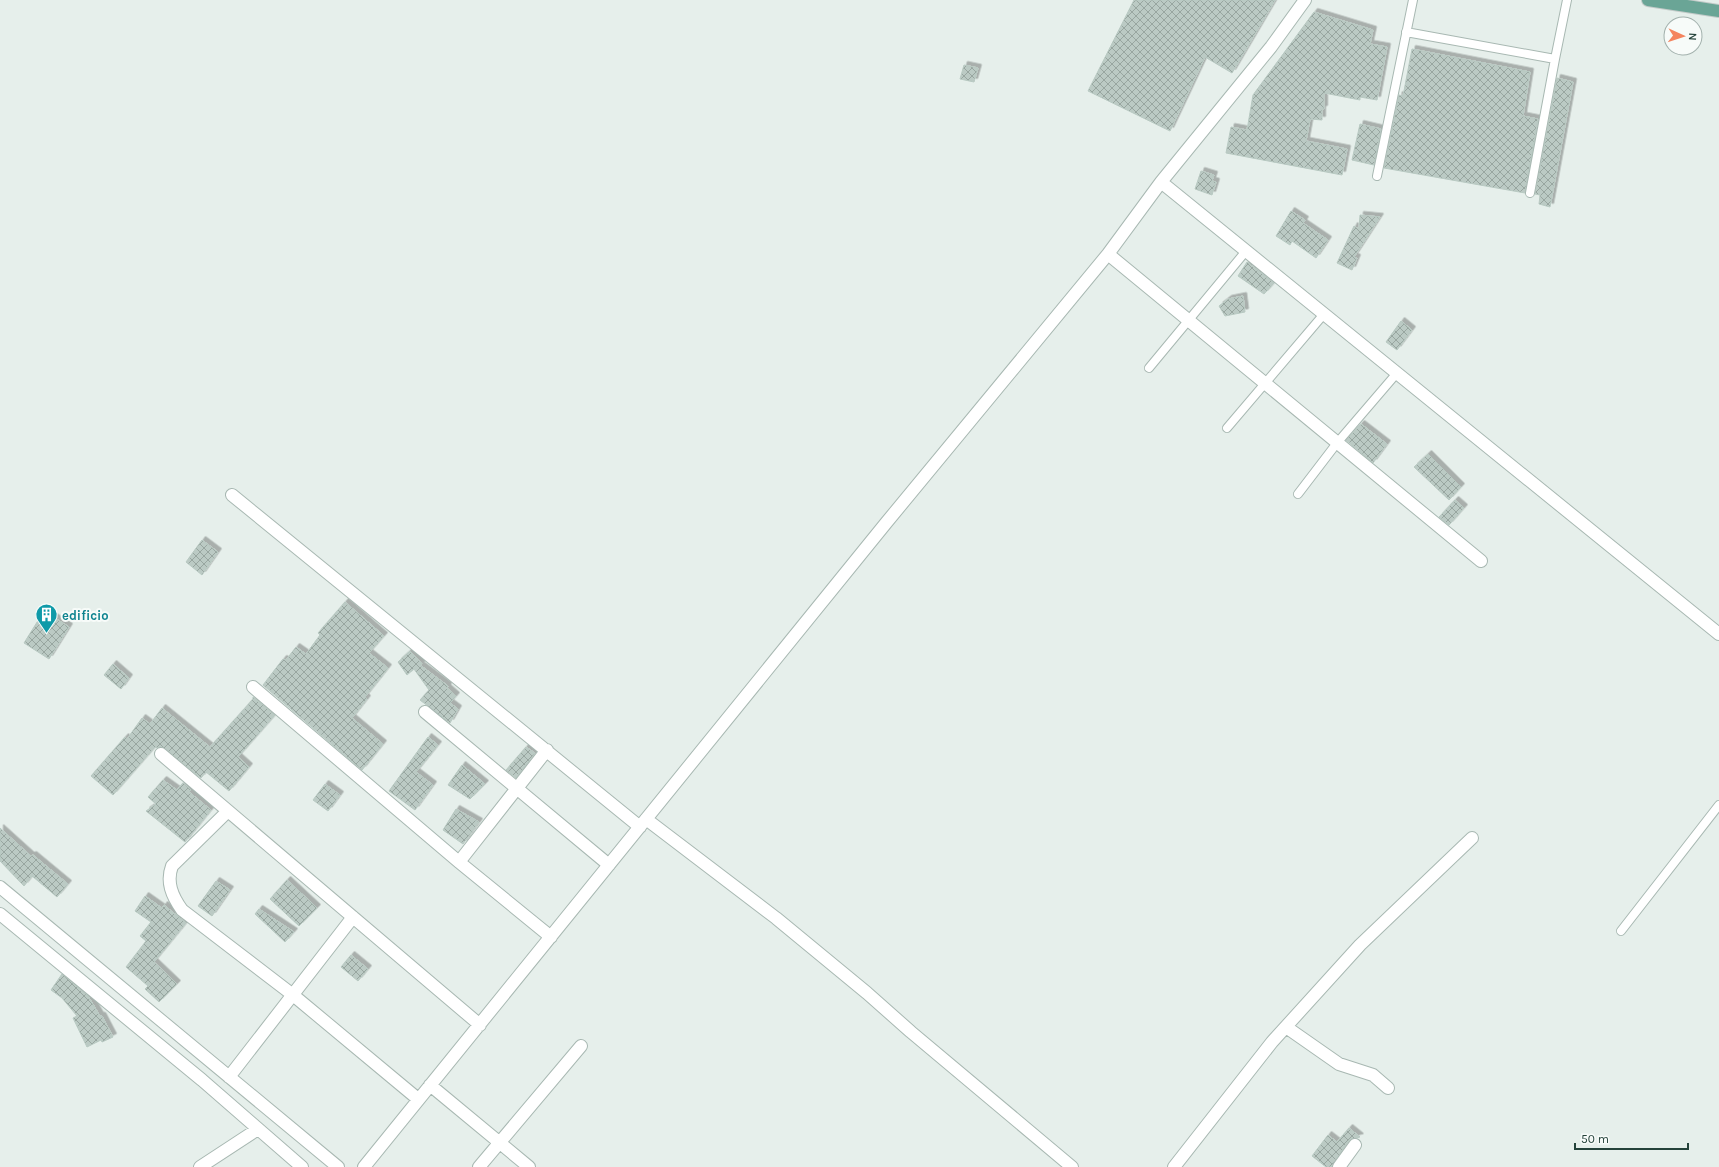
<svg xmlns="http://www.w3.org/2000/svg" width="1719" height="1167" font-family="Karla,sans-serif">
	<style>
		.building { fill: url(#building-cross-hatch); stroke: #b8c9c2; filter: url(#shadow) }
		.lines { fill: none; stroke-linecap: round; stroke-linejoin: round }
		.service-casing { stroke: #a8b8b2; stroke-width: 10 }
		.minor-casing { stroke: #a8b8b2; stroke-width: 14 }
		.primary-casing { stroke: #c2cac8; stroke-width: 14 }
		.service { stroke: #fff; stroke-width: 8 }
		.minor { stroke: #fff; stroke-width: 12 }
		.primary { stroke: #6aa596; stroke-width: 12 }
		.labels { text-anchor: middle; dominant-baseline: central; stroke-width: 4; stroke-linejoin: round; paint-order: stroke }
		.culture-label { font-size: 13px; font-weight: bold; fill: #0d838f; stroke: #f7fbf9; text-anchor: start }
	</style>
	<defs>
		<pattern id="building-cross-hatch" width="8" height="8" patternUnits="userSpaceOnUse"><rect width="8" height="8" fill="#bbcac4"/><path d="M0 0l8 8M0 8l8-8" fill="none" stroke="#98a6a0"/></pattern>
		<filter id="shadow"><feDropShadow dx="3.5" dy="-3.5" stdDeviation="0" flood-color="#0004"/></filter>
	</defs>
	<rect width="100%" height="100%" fill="#e6efeb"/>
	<path class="building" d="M1134,0H1275L1232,73L1205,57L1170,131L1088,91Z
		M1314,12L1373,30L1370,44L1387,47L1377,100L1360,97V100L1324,93V109H1322V120L1310,119L1306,141L1347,149L1342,175L1226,153L1231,127L1247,130L1253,95Z
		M1412,49L1530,72L1523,116L1538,119L1525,193L1384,168L1399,95L1403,96Z
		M964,65L978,68L974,82L960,79Z
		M1557,78L1573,82L1550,207L1539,204L1540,195L1535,194Z
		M1360,124L1381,129L1374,165L1352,160Z
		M1201,171L1214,175L1212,181L1216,182L1212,195L1195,189Z
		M1291,211L1305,220L1303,223L1328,240L1316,258L1292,241L1290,245L1276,236Z
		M1360,215L1380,217L1354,257L1357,258L1352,270L1337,263L1354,226L1359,229Z
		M1247,262L1274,283L1264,294L1238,276Z
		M1243,296L1245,312L1225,316L1219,306L1228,299Z
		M1401,321L1412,330L1397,350L1386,342Z
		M1361,424L1387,444L1373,463L1346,440Z
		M1428,454L1461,487L1449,500L1414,467Z
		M1455,500L1464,508L1449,525L1439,517Z
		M202,540L218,552L202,575L186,562Z
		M345,602L384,636L369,653L388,668L365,697L367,699L352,718L383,744L362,770L263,685L283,659L286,660L296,647L306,654L320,635L318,633Z
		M44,611L69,627L49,659L24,643Z
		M410,651L422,664L420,665L448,686L447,688L456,696L450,703L458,709L450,723L420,700L429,690L414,669L407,675L398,662Z
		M113,664L129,678L121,689L104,675Z
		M253,697L275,715L238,757L249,767L229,791L206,772L201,778L162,747L157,748L155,747L113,795L91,776L125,737L127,739L142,718L150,724L162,708L210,747L253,699Z
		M428,737L438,745L416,772L433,785L415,810L389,791Z
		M526,747L535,753L516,778L506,770Z
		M462,765L485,784L470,799L448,785Z
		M163,780L177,790L183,783L191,790L189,792L211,810L185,842L146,811L156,804L148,797Z
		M325,784L340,795L328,811L313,800Z
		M456,809L479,822L463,844L443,830Z
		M0,828L31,856L33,855L68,884L57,897L32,876L24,886L0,861Z
		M287,880L317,908L299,926L270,899Z
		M216,881L230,890L212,916L198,906Z
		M145,896L162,908L164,905L186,923L154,962L177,984L159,1002L145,989L148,986L126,967L146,941L140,936L151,922L135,911Z
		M259,909L294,932L285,942L255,914Z
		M351,955L368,969L358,981L341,967Z
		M62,974L88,996L100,1016H102L113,1037L102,1042L101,1040L87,1047L73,1018L77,1016L62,998L51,990Z
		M1349,1128L1360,1137L1349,1140L1331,1167H1326L1312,1156L1328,1135L1337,1142Z"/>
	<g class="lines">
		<defs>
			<path id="service" d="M1406,32L1555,59L1530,193
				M1555,59L1567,0
				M1377,176L1413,0
				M1149,368L1246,251
				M1227,428L1324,314
				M1298,494L1337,443L1397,373
				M1621,931L1719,805"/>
			<path id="minor" d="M1161,182L1719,634
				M1108,254L1481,561
				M232,495L640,827
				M253,687L459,862L551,937
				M425,712L609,865
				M161,754L480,1025
				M228,811L172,866C166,882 172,896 182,910L293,995L418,1099
				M646,819L776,918L867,993L911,1032L1072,1167
				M459,862L547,750
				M0,887L338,1167
				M0,914L202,1080L302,1167
				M1286,1027L1339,1064L1373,1075L1388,1088
				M229,1077L353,917
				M430,1085L529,1167
				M200,1167L258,1129
				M364,1167L886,523L1108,254L1161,182L1271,47L1305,0
				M479,1167L581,1046
				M1174,1167L1272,1042L1360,945L1472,838
				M1339,1167L1355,1145"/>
			<path id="primary" d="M1648,0L1719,11"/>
		</defs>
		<use href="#service" class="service-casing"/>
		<use href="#minor" class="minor-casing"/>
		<use href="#primary" class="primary-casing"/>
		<use href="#service" class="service"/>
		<use href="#minor" class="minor"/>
		<use href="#primary" class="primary"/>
	</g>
	<defs>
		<symbol id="building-pin" viewBox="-11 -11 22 30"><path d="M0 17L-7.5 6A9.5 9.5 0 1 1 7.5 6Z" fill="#0f9aa8" stroke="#f7fbf9"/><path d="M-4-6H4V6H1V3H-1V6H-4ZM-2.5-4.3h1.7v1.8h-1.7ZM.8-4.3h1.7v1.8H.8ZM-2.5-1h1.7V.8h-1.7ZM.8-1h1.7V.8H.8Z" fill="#fff"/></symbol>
	</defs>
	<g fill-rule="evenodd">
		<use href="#building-pin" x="34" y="602" width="25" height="34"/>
	</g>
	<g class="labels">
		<g class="culture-label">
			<text x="62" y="615">edificio</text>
		</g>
	</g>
	<g transform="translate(1683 36) rotate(93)"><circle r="19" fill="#f7fbf9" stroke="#a3b1ad"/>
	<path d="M0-3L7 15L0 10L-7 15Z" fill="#f4845f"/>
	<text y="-6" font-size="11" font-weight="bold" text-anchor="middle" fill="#24423a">N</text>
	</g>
	<path d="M1575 1143v6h113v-6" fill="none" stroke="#24423a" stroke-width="2"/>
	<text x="1581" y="1143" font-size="12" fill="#24423a" stroke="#f7fbf9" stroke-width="3" paint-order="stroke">50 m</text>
</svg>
